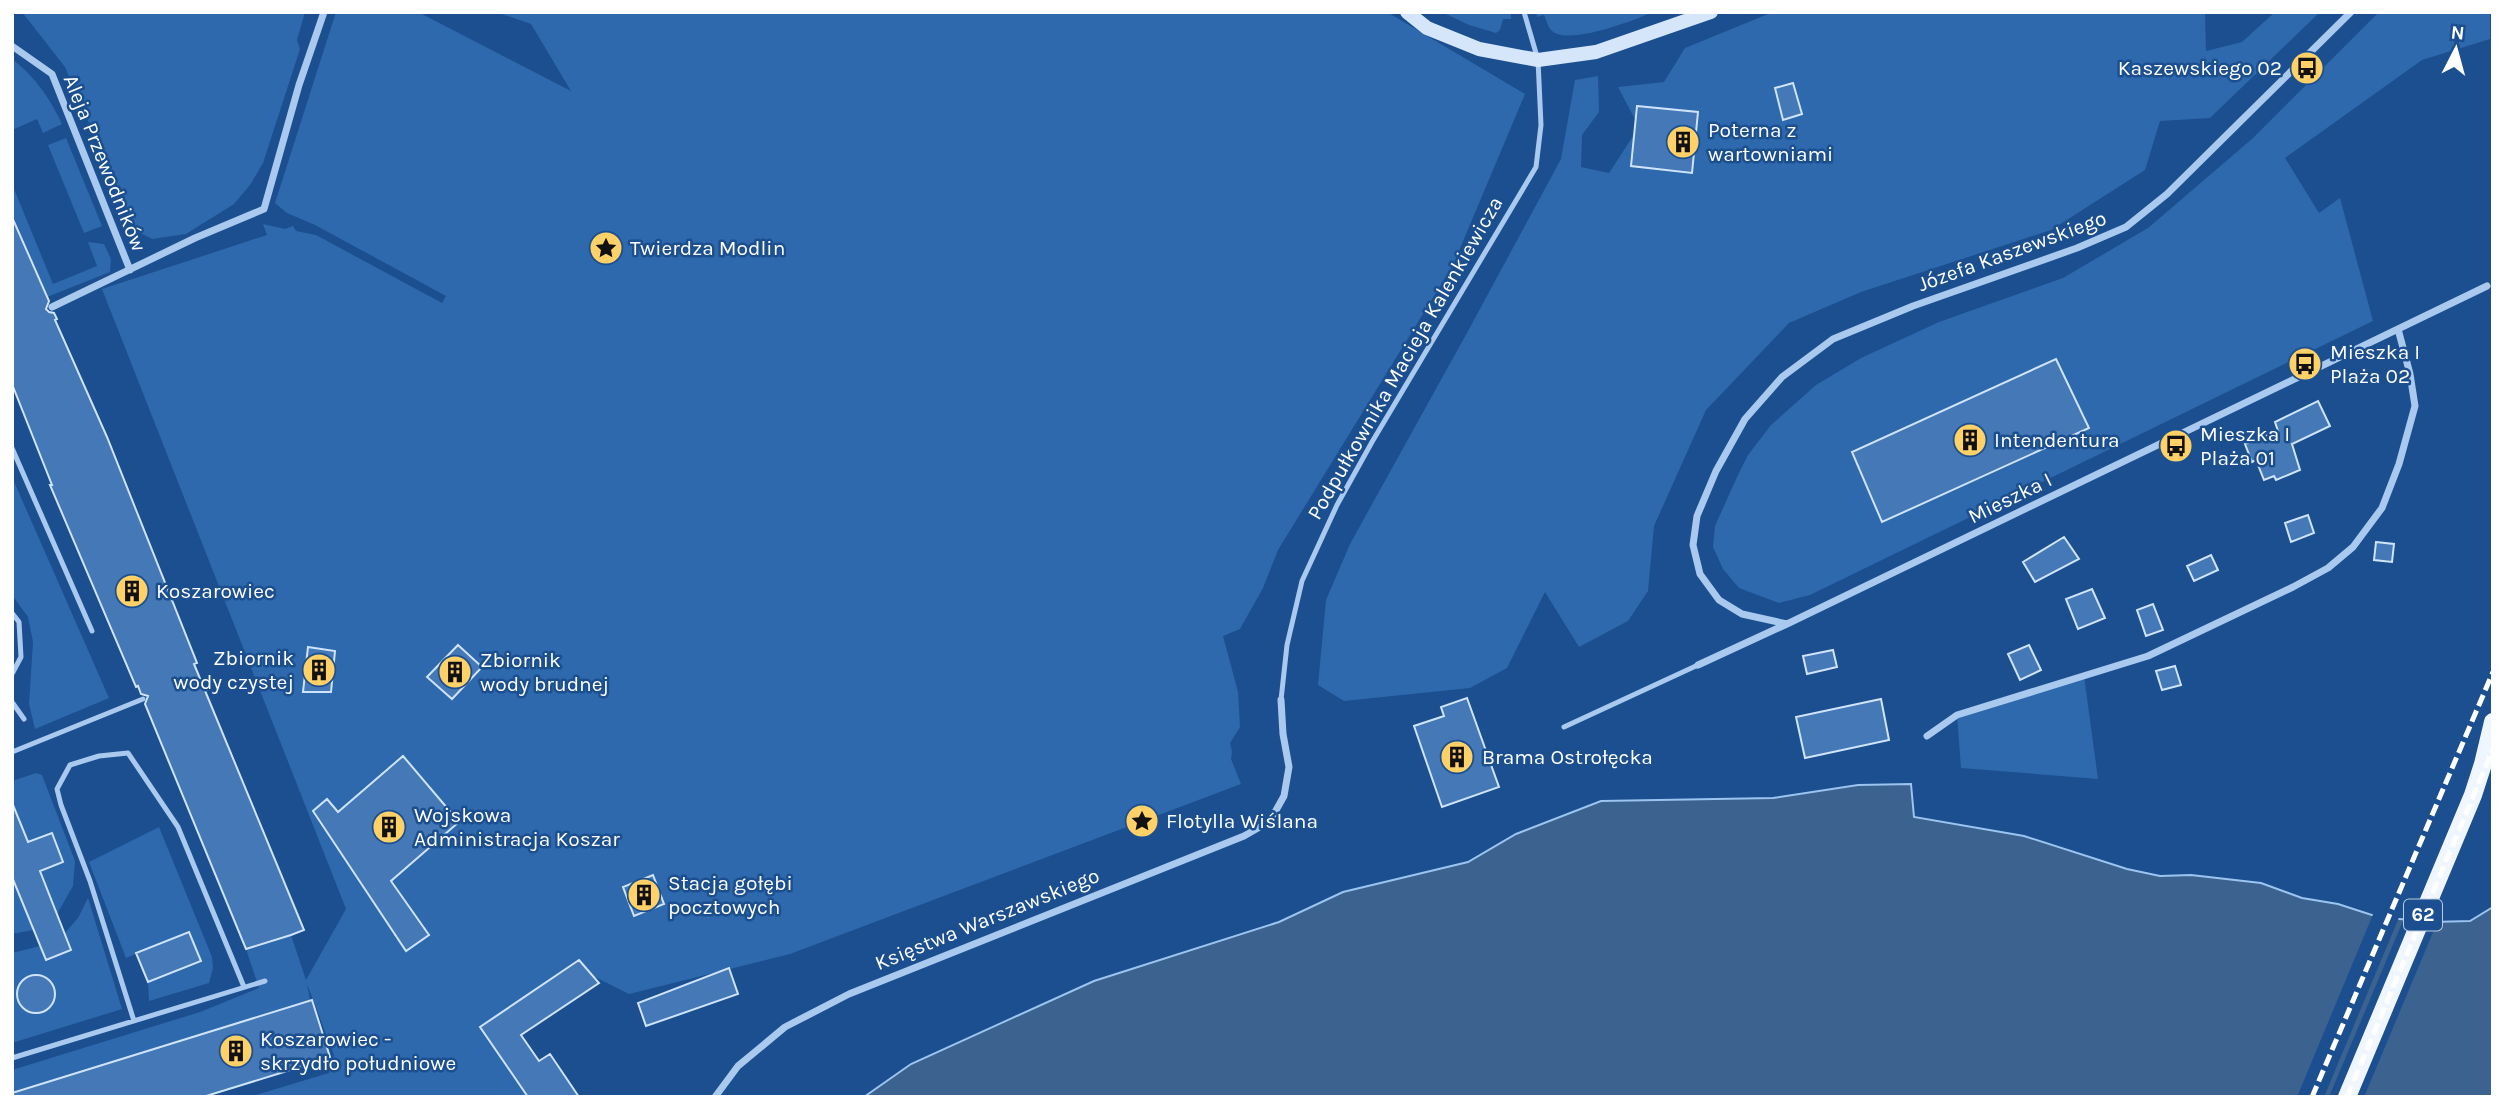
<svg xmlns="http://www.w3.org/2000/svg" width="2505" height="1109" font-family="Karla,sans-serif">
	<style>
		.green { fill: #2e69ad }
		.water { fill: #3c6290; stroke: #9cc4f0; stroke-width: 2 }
		.pier { fill: #1b4f8f }
		.building { fill: #4478b7; stroke: #cfe3fa; stroke-width: 2 }
		.lines { fill: none; stroke-linecap: round; stroke-linejoin: round }
		.lane { stroke: #a9c9ee; stroke-width: 5 }
		.street { stroke: #a9c9ee; stroke-width: 7 }
		.secondary { stroke: #d6e6fa; stroke-width: 14 }
		.primary { stroke: #f0f6ff; stroke-width: 18 }
		.rail { stroke: #fff; stroke-width: 5; stroke-dasharray: 12 5; stroke-linecap: butt }
		.labels { text-anchor: middle; dominant-baseline: central; stroke-width: 5; stroke-linejoin: round; paint-order: stroke }
		.shield { fill: #1b4f8f; stroke: #bbcadd; stroke-width: 2 }
		.shield-label { font-size: 19px; font-weight: bold; fill: #fff }
		.poi-label { font-size: 21px; fill: #fff; stroke: #1b4f8f; text-anchor: start }
		.street-label { font-size: 21px; fill: #fff; stroke: #1b4f8f }
	</style>
	<rect width="100%" height="100%" fill="#1b4f8f"/>
	<path class="green" d="M22,12H305L297,40L300,49L263,163L250,185L234,204L186,234L152,239L135,230L65,67Z
		M336,12H418L571,91L531,24L496,12H1387L1525,94L1453,265L1278,550L1263,588L1240,629L1223,636L1238,692L1240,727L1230,743L1232,752L1231,759L1241,784L790,954L629,994L585,972L497,1043L532,1097H249L329,1073L334,1055L307,984L310,1000L12,1093V1070L200,1012L259,988L246,949L291,935L306,980L346,909L102,289L267,235L263,224L285,229L293,226L296,231L316,235L442,303L446,296L315,225L287,213L275,203Z
		M1442,12H1511V19H1503L1500,30L1496,33L1469,25Z
		M1536,12H1653C1635,20 1566,47 1551,30C1548,27 1546,19 1544,15L1537,17Z
		M1773,12H2205L2206,51L2242,42L2275,12H2320L2210,118L2160,121L2145,170L2051,230L1861,292L1789,323L1706,410L1654,526L1648,591L1628,621L1579,647L1545,592L1507,668L1470,688L1344,701L1318,685L1326,600L1350,544L1468,331L1561,159L1575,80L1598,76L1599,112L1582,135L1581,167L1609,173L1639,127L1618,87L1664,82L1685,48Z
		M2379,12H2490V39L2422,60L2285,158L2319,213L2340,198L2373,321L1810,595L1779,603L1739,588L1723,569L1713,547L1715,526L1737,477L1748,455L1771,425L1816,385L1861,358L1939,322L2063,278L2148,228L2253,138Z
		M12,59C34,75 51,100 62,124L43,133L37,119L12,130Z
		M66,138L102,226L84,233L48,145Z
		M12,184L53,284L97,266L88,242L104,244L111,259L110,272L47,297L12,213Z
		M12,477L109,698L35,729L29,704L33,642L28,617L12,595Z
		M2084,676L2098,779L1961,768L1957,715Z
		M36,773L42,775L75,861L73,886L57,914L40,871L63,861L52,833L28,842L21,824L12,827V781Z
		M159,827L212,957L213,968L209,983L149,1001L148,982L200,961L189,932L126,958L89,862Z
		M12,882H14L33,930L12,934Z
		M88,898L122,1009L12,1043V953L40,946L46,960L71,950L64,934L78,918Z"/>
	<path class="water" d="M1911,784L1914,817L2024,836L2127,869L2160,876L2191,875L2261,883L2302,898L2338,904L2378,917L2432,922L2470,921L2493,907V1097H864L911,1064L1094,981L1279,922L1343,892L1468,862L1516,834L1601,801L1773,798L1858,785Z"/>
	<path class="pier" d="M2374,912L2400,915L2324,1097H2297Z
		M2405,916L2439,918L2364,1097H2329Z"/>
	<path class="building" d="M1793,83L1802,114L1783,120L1775,88Z
		M1637,106L1698,112L1692,173L1631,166Z
		M12,217L49,301L46,309L49,312L54,313L57,319L55,320L107,437L197,663L194,664L304,930L291,935L246,949L145,704L148,696L141,694L138,686L136,687L50,485H52L12,384Z
		M2056,359L2089,428L1882,522L1852,452Z
		M2318,401L2330,426L2292,444L2300,470L2276,480L2274,476L2264,480L2256,460L2252,462L2245,444L2278,431L2275,422Z
		M2308,515L2314,533L2291,542L2285,523Z
		M2064,537L2079,559L2035,582L2023,562Z
		M2376,542L2394,544L2392,562L2374,560Z
		M2211,555L2218,570L2194,581L2187,566Z
		M2092,589L2105,618L2078,629L2066,599Z
		M2153,604L2163,630L2146,636L2137,610Z
		M458,645L482,667L452,699L427,677Z
		M2029,645L2041,670L2020,680L2008,654Z
		M308,647L335,651L331,692H303Z
		M1833,650L1837,667L1807,674L1803,656Z
		M2175,666L2181,685L2162,690L2156,671Z
		M1467,698L1499,787L1442,807L1414,726L1444,716L1441,707Z
		M1881,699L1889,740L1805,758L1796,717Z
		M403,756L459,822L391,881L429,935L406,951L313,811L327,799L338,812Z
		M13,805L28,842L52,833L63,862L40,871L71,950L46,960L12,877Z
		M653,875L664,904L634,916L623,887Z
		M189,932L201,961L148,982L136,953Z
		M579,960L599,983L521,1035L539,1061L550,1054L579,1097H528L480,1027Z
		M729,968L738,994L646,1026L638,1003Z
		M17 994a19 19 0 1 1 38 0a19 19 0 1 1-38 0Z
		M312,1000L330,1057L323,1060L203,1097H12V1093Z"/>
	<g class="lines">
		<path class="lane" d="M12,448L92,631
			M12,613L19,622L21,657L12,674
			M1281,700L1287,645L1302,581L1337,505L1372,442L1536,167L1541,125L1538,60L1524,12
			M12,702L24,719
			M1564,727L1698,665
			M12,752L143,699
			M134,1021L90,881L61,805L57,789L70,765L99,756L128,753L178,827L244,987
			M12,1058L265,981"/>
		<path class="street" d="M12,46L52,74L130,270
			M52,307L195,238L264,209L299,85L324,12
			M1787,624L1742,614L1719,600L1700,574L1693,545L1697,516L1716,471L1745,419L1782,377L1833,339L1913,306L2077,248L2126,227L2167,194L2351,12
			M1698,665L1787,624L2487,286
			M1927,736L1957,715L2148,656L2293,587L2328,568L2353,547L2382,508L2399,464L2415,406L2410,374L2398,329
			M715,1097L738,1066L785,1027L849,994L1244,836L1270,821L1284,796L1289,767L1283,734L1281,700"/>
		<path class="secondary" d="M1407,12L1427,28L1479,49L1538,60L1596,52L1711,12"/>
		<path class="primary" d="M2347,1097L2473,795L2483,764L2493,722"/>
		<path class="rail" d="M2312,1097L2493,672
			M2347,1097L2493,749"/>
	</g>
	<defs>
		<symbol id="bus-disc" viewBox="-11 -11 22 22"><circle r="9.5" fill="#ffd166" stroke="#1b4f8f"/><path d="M-5-6H5V4H4V6H2V4H-2V6H-4V4H-5ZM-3.5-4V0h7V-4ZM-3.5 1.2v1.5H-2V1.2ZM2 1.2v1.5H3.5V1.2Z" fill="#111"/></symbol>
		<symbol id="building-disc" viewBox="-11 -11 22 22"><circle r="9.5" fill="#ffd166" stroke="#1b4f8f"/><path d="M-4-6H4V6H1V3H-1V6H-4ZM-2.5-4.3h1.7v1.8h-1.7ZM.8-4.3h1.7v1.8H.8ZM-2.5-1h1.7V.8h-1.7ZM.8-1h1.7V.8H.8Z" fill="#111"/></symbol>
		<symbol id="sight-disc" viewBox="-11 -11 22 22"><circle r="9.5" fill="#ffd166" stroke="#1b4f8f"/><path d="M0-6L1.8-2.2L6-1.7L2.9 1.2L3.7 5.4L0 3.3L-3.7 5.4L-2.9 1.2L-6-1.7L-1.8-2.2Z" fill="#111"/></symbol>
	</defs>
	<g fill-rule="evenodd">
		<use href="#bus-disc" x="2288" y="49" width="38" height="38"/>
		<use href="#building-disc" x="1664" y="123" width="38" height="38"/>
		<use href="#sight-disc" x="587" y="229" width="38" height="38"/>
		<use href="#bus-disc" x="2286" y="345" width="38" height="38"/>
		<use href="#building-disc" x="1951" y="421" width="38" height="38"/>
		<use href="#bus-disc" x="2157" y="427" width="38" height="38"/>
		<use href="#building-disc" x="113" y="572" width="38" height="38"/>
		<use href="#building-disc" x="300" y="651" width="38" height="38"/>
		<use href="#building-disc" x="436" y="653" width="38" height="38"/>
		<use href="#building-disc" x="1438" y="738" width="38" height="38"/>
		<use href="#sight-disc" x="1123" y="802" width="38" height="38"/>
		<use href="#building-disc" x="370" y="808" width="38" height="38"/>
		<use href="#building-disc" x="625" y="876" width="38" height="38"/>
		<use href="#building-disc" x="217" y="1032" width="38" height="38"/>
	</g>
	<g class="labels">
		<rect class="shield" x="2404" y="899.5" width="38" height="31" rx="5"/>
		<g class="shield-label">
			<text x="2423" y="915">62</text>
		</g>
		<g class="poi-label">
			<text x="2282" y="68" text-anchor="end">Kaszewskiego 02</text>
			<text x="1708" y="130">Poterna z<tspan x="1708" dy="24">wartowniami</tspan></text>
			<text x="630" y="248">Twierdza Modlin</text>
			<text x="2330" y="352">Mieszka I<tspan x="2330" dy="24">Plaża 02</tspan></text>
			<text x="2200" y="434">Mieszka I<tspan x="2200" dy="24">Plaża 01</tspan></text>
			<text x="1994" y="440">Intendentura</text>
			<text x="156" y="591">Koszarowiec</text>
			<text x="294" y="658" text-anchor="end">Zbiornik<tspan x="294" dy="24">wody czystej</tspan></text>
			<text x="480" y="660">Zbiornik<tspan x="480" dy="24">wody brudnej</tspan></text>
			<text x="1482" y="757">Brama Ostrołęcka</text>
			<text x="414" y="815">Wojskowa<tspan x="414" dy="24">Administracja Koszar</tspan></text>
			<text x="1166" y="821">Flotylla Wiślana</text>
			<text x="668" y="883">Stacja gołębi<tspan x="668" dy="24">pocztowych</tspan></text>
			<text x="260" y="1039">Koszarowiec -<tspan x="260" dy="24">skrzydło południowe</tspan></text>
		</g>
		<g class="street-label">
			<text transform="translate(105 163) rotate(68)">Aleja Przewodników</text>
			<text transform="translate(2012 251) rotate(-20)">Józefa Kaszewskiego</text>
			<text transform="translate(1405 358) rotate(-60)">Podpułkownika Macieja Kalenkiewicza</text>
			<text transform="translate(2010 498) rotate(-26)">Mieszka I</text>
			<text transform="translate(987 919) rotate(-22)">Księstwa Warszawskiego</text>
		</g>
	</g>
	<rect width="2505" height="1109" fill="none" stroke="#ffffff" stroke-width="28"/>
	<g transform="translate(2456 49) rotate(6)" stroke="#1b4f8f" stroke-width="5" paint-order="stroke">
	<path d="M0-5L12 26L0 18L-12 26Z" fill="#ffffff"/>
	<text y="-10" font-size="19" font-weight="bold" text-anchor="middle" fill="#ffffff">N</text>
	</g>
</svg>
